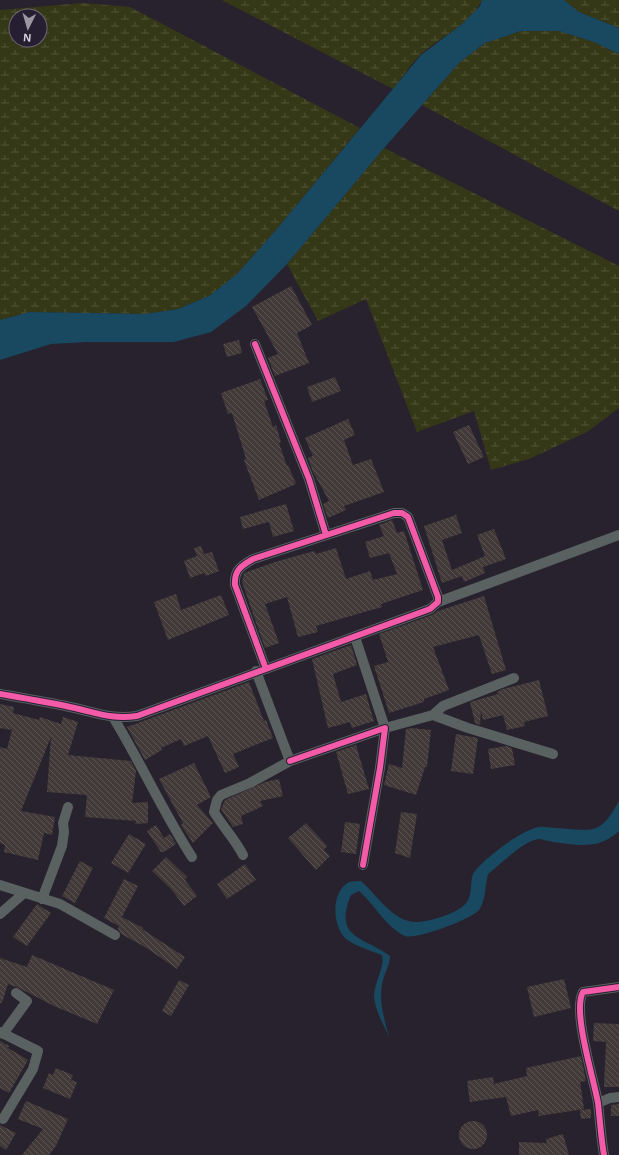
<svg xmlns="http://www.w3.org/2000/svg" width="619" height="1155" font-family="Arial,sans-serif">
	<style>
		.wetland { fill: url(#wetland-marsh); fill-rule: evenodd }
		.water { fill: #194961 }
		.building { fill: url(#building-back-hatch) }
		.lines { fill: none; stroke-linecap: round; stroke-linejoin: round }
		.minor { stroke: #5a6161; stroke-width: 10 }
		.cycleway-casing { stroke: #261e31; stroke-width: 8 }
		.cycleway { stroke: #f35aa7; stroke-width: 6 }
	</style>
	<defs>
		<pattern id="wetland-marsh" width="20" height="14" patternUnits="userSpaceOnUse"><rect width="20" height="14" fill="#353817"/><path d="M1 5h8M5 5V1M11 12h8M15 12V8" fill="none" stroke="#525438"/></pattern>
		<pattern id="building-back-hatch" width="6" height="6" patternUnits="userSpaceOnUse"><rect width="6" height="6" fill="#423939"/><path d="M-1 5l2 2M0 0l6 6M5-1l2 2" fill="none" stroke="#5d5555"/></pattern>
	</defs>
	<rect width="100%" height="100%" fill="#27222d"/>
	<path class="wetland" d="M222,0H482C470,25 440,37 420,55C410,65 402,78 393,89Z
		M564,0H619V28L579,12Z
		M83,3L130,7L360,128L276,230L237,274L209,296L178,309L145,314L30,312L0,320V10ZM16,16H40V40H16Z
		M521,31H559L594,42L619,54V211L422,105L460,62L485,43Z
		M384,148L619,266V408L587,432L529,459L491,470L474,411L417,432L366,299L318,321L287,264Z"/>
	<path class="water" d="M482,0H564L579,12L619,28V54L594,42L559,31H521L485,43L460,62L384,148L287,264L246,306L211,332L174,342H87L51,344L0,360V320L30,312L145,314L178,309L209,296L237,274L276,230L421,55L461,25L480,6Z
		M619,801V831C599,850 578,845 553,842C548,841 542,839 538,839C522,842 501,864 488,874C485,886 486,900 479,910C472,919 416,940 405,936C386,927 375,905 359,891L351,895C333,939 363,936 390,956C390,965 385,971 383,980C378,1000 384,1018 389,1037C384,1025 374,1009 374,995C375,981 385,967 382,955C372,951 352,945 345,938C332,924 331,892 349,882C352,881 357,881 361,881C377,895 393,922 416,922C430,922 465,912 469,898C472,891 470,882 473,874C481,860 523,829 539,827C545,826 552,828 557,828C595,831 600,835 619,801Z"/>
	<path class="building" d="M291,286L312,325L297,333L309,363L275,376L268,358L278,354L252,307Z
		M239,340L242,353L227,357L223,344Z
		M335,377L341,391L312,402L307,387Z
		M260,379L268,400L264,401L273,427L276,425L281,442L279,443L287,466L288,465L296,484L259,500L244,460L246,459L232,413L228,414L221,393Z
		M348,419L355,435L344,440L353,465L371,459L384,492L344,506L346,510L328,518L323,504L329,501L313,472L308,458L313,456L305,438Z
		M469,425L484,457L468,464L453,432Z
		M286,504L294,531L273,537L269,522L243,529L240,517Z
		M456,515L462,533L442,540L452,570L485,556L477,535L494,529L506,559L483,567L485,573L464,582L462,576L442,583L424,526Z
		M392,520L397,533L404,531L423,590L381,604L382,607L316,626L318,632L298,637L287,597L265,604L279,643L265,648L242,582L244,573L275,562L314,551L316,554L336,548L346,579L370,571L373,580L397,574L389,553L370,558L365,542L384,536L379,525Z
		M201,546L204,554L212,552L219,571L206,576L204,573L190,578L184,561L197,556L194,548Z
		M176,594L181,610L221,595L229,615L168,640L154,602Z
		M484,596L506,670L492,674L479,635L433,647L449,690L424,699V702L389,713L374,666L388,662L379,634L432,615L438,611Z
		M351,645L357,665L333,674L341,702L366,694L374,721L352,728L350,722L328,728L312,659Z
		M539,680L548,716L524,722L525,726L507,730L503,715L483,720L481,711L480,725L475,723L470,702L498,694L497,692L503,689Z
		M249,682L264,721L266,720L273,738L233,754L239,767L225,773L208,736L184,746L181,739L161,748L162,750L145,760L127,727Z
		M0,704L14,707L13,713L39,720L40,717L61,724L63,717L78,722L68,755L131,761L136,771L132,803L148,802V823L135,824L136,821L85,817L87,795L47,792L51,737L21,811L55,817L52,835L44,833L38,860L4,852L5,845L0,843V747L7,749L12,730L0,728Z
		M412,728L431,730L427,767H425L416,795L384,785L389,764L402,768L406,729Z
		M456,734L478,738L473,774L451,771Z
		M356,745L369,789L348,794L336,752Z
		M506,746L512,748L515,765L491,769L488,749Z
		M194,763L211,797L197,805L213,823L193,843L181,825L183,823L159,779Z
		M279,779L283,796L260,801L263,806L241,816L243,824L233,827L221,809L225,800L265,782Z
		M401,812L417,814L410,858L395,853Z
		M345,822L360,824L356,854L341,852Z
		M306,823L327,846L324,850L330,856L316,870L288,838Z
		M156,825L164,838L170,834L176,844L164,852H161L147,831Z
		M129,834L146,844L128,873L111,863Z
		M166,857L187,877L185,880L197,896L184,906L171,889L152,871Z
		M80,861L93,868L75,903L62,896Z
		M245,864L256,880L227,899L217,884Z
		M124,879L138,886L122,917L143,928L142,929L185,957L177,969L145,947L121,934L118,929L119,926L104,918Z
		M37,904L51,913L27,946L13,937Z
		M32,955L114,990L97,1024L54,1006L19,988L8,984L2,1003H0V958L27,967Z
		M564,979L571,1008L534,1017L527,987Z
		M179,980L189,985L171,1016L162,1011Z
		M594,1023L619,1024V1087H604L606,1042L593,1041Z
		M0,1041L9,1046L8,1048L28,1060L9,1093L0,1088Z
		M581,1056L586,1081L580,1082L584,1109L539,1116L538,1110L511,1116L506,1097L470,1102L467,1081L493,1077L494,1084L527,1076L526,1068Z
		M56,1068L73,1075L71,1080L77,1082L70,1099L43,1088L49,1073L53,1075Z
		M26,1101L68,1119L56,1146L49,1155H22L43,1129L18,1119Z
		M619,1104V1116H611V1105Z
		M591,1109V1118L581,1119L580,1110Z
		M459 1135a14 14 0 1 1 28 0a14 14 0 1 1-28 0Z
		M0,1125L16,1133L6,1150L0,1146Z
		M563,1134L569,1155H519V1142L547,1143L546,1139Z"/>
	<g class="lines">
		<path class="minor" d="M255,344L309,479L326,535
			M438,602L619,535
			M355,637L385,728L433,715L468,728L553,754
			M0,694C23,698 47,702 70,707C95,712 111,720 137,716L430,609L438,602V597L408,517L402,513H394L253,559C241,566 234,570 235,585L266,669
			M433,715L443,706L514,678
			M113,717C141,763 163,812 192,857
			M290,761L385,728L380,768L363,865
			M243,855C235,839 223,827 214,812L217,800L221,795L250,783L290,761L256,671
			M0,885L60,904L115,935
			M42,899L62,846L64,832L63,823L68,807
			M0,914L24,893
			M0,1032L38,1051L33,1069L3,1119
			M3,1034L27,1001L16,993
			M598,1103L610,1098L619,1097
			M604,1155C601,1138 600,1120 598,1103C594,1079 572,1011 583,992L619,987"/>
		<defs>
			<path id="cycleway" d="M255,344L309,479L326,535
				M0,694C23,698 47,702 70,707C95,712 111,720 137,716L430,609L438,602V597L408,517L402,513H394L253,559C241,566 234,570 235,585L266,669
				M290,761L385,728L380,768L363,865
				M604,1155C601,1138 600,1120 598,1103C594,1079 572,1011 583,992L619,987"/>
		</defs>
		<use href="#cycleway" class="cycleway-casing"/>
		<use href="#cycleway" class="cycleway"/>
	</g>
	<g transform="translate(28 28) rotate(185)"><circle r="19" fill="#261e31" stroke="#6e6777"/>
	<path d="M0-3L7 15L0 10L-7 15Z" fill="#9b96a2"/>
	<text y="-6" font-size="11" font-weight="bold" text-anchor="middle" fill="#d9d4e1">N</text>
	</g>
</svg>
